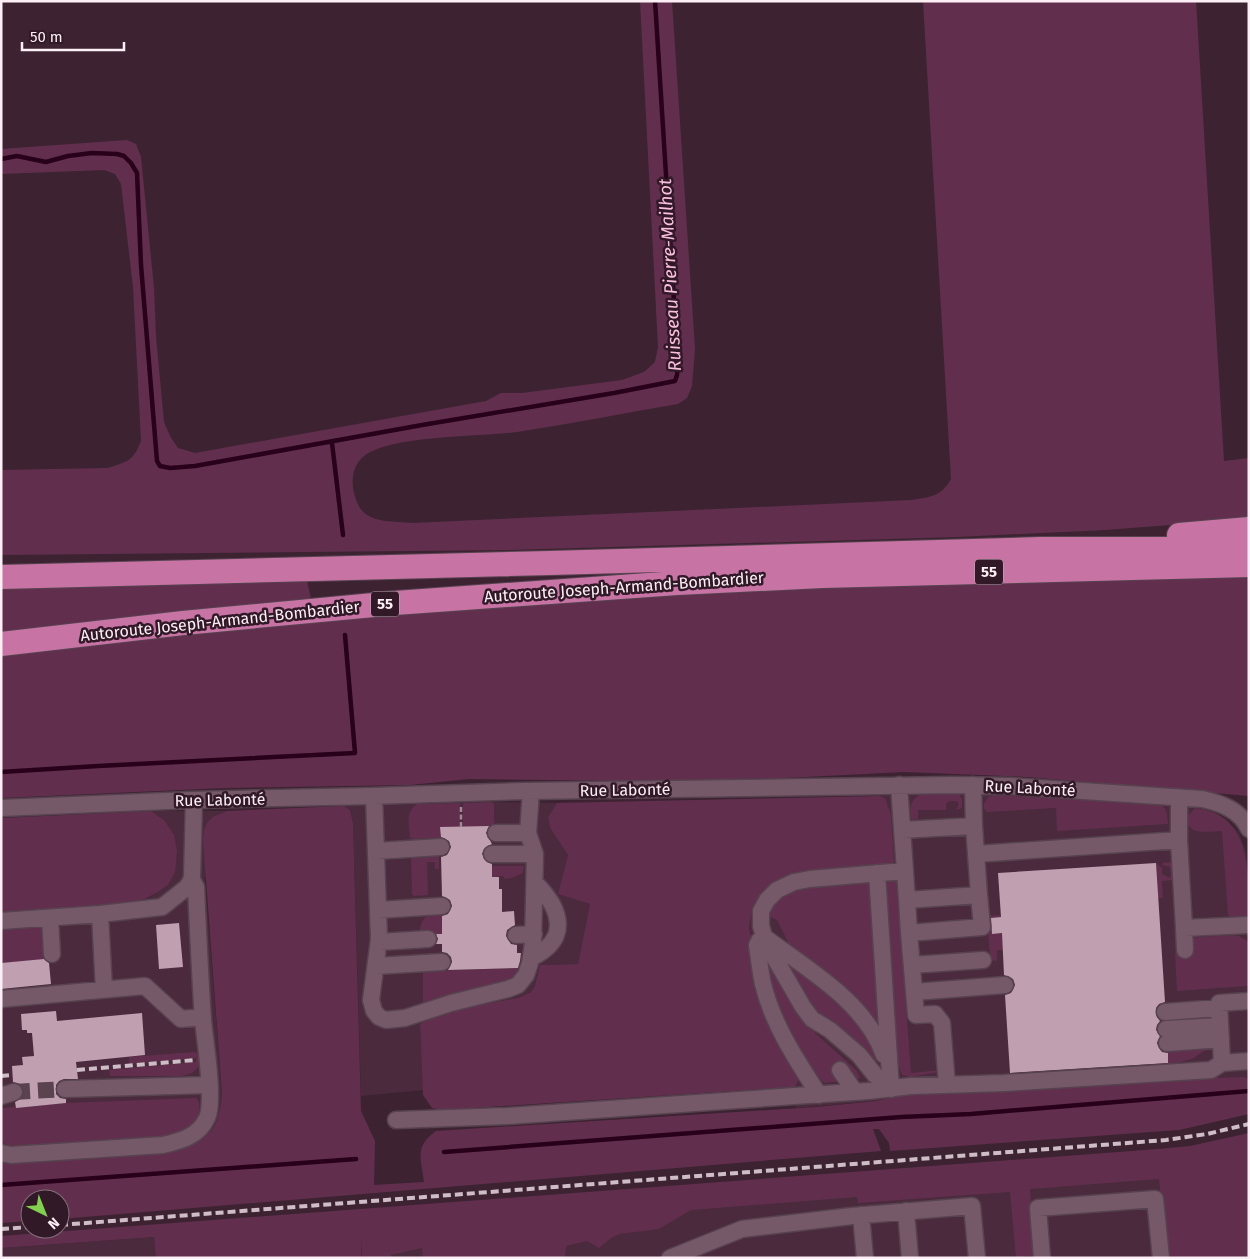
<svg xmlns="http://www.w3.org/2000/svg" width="1250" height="1259" font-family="'Fira Sans',sans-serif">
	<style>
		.built { fill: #4a2a3c }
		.green { fill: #612f4d }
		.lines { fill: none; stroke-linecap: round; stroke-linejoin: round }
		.stream { stroke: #28001a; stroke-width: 4.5 }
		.building { fill: #c09fb1 }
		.minor-tunnel { stroke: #5a424f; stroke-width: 16; stroke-dasharray: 16 8; stroke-linecap: butt }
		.minor-casing { stroke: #57424f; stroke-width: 19 }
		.highway-casing { stroke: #57424f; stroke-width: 26 }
		.path { stroke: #9e8a95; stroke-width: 2.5; stroke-dasharray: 5 2.5; stroke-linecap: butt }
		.minor { stroke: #765969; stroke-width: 16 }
		.highway { stroke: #c774a5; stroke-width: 24 }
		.rail { stroke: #cebdc6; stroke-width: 4; stroke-dasharray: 8 4; stroke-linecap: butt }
		.labels { text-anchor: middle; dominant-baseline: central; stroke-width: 5; stroke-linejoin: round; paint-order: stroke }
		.shield { fill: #321928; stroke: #c0afb8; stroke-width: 1 }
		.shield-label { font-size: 15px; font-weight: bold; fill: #fdeff6 }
		.street-label { font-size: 16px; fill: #fdeff6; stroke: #321928 }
		.water-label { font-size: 18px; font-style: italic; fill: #fabfdf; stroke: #321928 }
	</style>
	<rect width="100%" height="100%" fill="#3d2332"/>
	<path class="built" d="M958,793L1166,804L1201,809L1216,813L1226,819L1239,833L1246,852L1249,898V1079L1245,1077L1158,1079L931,1094L911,1092L877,1101L796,1108L795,1087L799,1079L761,995L749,927L752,909L766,891L885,798L880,796Z
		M492,802L557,803L548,817L550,828L568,855L559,894L590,904L578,964L540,965L535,985L531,992L518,998L420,1024L423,1090L361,1096L353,823L350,810L344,806Z
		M151,811H227L214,816L205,881L222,1093L221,1112L206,1137L196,1144L181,1149L1,1163V914L125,904L146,899L158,892L168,885L164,820Z
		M1160,1171L1167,1252L1174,1258H361L360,1236Z
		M154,1237L156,1258H1V1248Z"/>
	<path class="green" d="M640,1H672L695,349L692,386L687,398L678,404C624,413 570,424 517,432C479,437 392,435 364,456C348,469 351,493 360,508C371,524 395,521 413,523L911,500C930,497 941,497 951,479L923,1H1196L1224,461L1249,458V517L1222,521L1105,530L957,537L507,550L1,555V470L107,468C128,462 133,461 141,441L133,287L121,184L115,174L104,170L1,174V149L127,140L136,144L141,157L154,288L156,337L164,422L170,436L178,448L195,453L486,401L501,393H522L622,380L644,372L655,362L658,347Z
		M1249,577V796L1028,777L904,772L784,778L627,781L469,779L410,785L225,788L1,798V655L245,627L690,594L853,587Z
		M307,581L311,599L1,633V589Z
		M958,793L962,799V808L956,810L959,804L957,801H950L946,803V810H918V819L912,820C908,810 910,801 919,795Z
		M995,795L1159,804C1168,808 1167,815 1168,824L1057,831L1056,808L987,812L984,809V804L988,797Z
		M880,796L885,798L891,815L894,863L766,891L752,909L749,927L758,974L796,1070L799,1079L795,1087L443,1110L432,1108L423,1095L420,1024L440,1012L518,998L531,992L535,985L540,965L578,964L590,904L558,894L568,855L550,828L548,817L557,803Z
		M492,802L494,805V826L463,827V803Z
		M460,803V827L441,828V838L415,839L410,838C409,825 405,812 417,804Z
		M344,806L350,810L353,823L361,1111L375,1141L374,1185L424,1182C421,1158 414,1147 436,1131L816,1107L877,1101L911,1092L931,1094L1158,1079L1245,1077L1249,1079V1114L1179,1130L890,1151L889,1143L879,1129H873L881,1151L60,1219V1199H30V1221L1,1223V1163L181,1149C211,1139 220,1124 222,1093L203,840L204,830L207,823L214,816L227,811Z
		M1195,808C1250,814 1249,869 1249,914C1243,919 1234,920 1228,915L1222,831C1208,831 1187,837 1187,817Z
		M151,811L164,820L174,835L177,851L175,872L168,885L158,892L145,899L125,904L1,914V818Z
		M439,855V869H435V862H427L428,895L414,896L412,894L411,856Z
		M1173,862V880L1162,881L1163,898H1158L1156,863L1162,868V874L1170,878L1171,876L1170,867L1163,865L1162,863Z
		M492,866H524L523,873L511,878L505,879L503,876L492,877Z
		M896,874L911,1073L941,1070L938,1072L911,1077L902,1075L899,1066L893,1062L885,887L889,879Z
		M863,878L868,884L872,895L879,1029L786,949L788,942L777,920L768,916L774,902L800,885Z
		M431,915H442V934L418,936C421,927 421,917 431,915Z
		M1000,915L1001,917L991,918L992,934L1002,933L1003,950H997V961L992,960L990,956L987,916Z
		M42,923L49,959L1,963V927Z
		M1231,935L1239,936L1249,942L1248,986L1177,991L1175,953L1188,952L1187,938Z
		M779,955L847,1002L879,1056L877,1060L873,1061L814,1011Z
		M773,967L816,1034L856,1070L860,1078C849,1083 836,1081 824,1083L812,1071L782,1024L767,971L770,968Z
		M523,968L508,981L423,1004V971Z
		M1167,1047H1206V1050L1192,1059L1168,1065Z
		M195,1052L199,1055L200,1065L192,1073L181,1076H110L109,1070L196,1062V1058L129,1064V1057Z
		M196,1098L199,1102C202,1119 189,1129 176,1136L20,1148L7,1145L1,1142V1109L4,1108L66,1103Z
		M1249,1133V1256L1245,1257L1174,1258L1167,1253L1159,1179L1030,1189L1035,1256H1023V1258H1016L1010,1192L858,1203L857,1197L691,1210L659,1229L619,1234L611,1238L599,1248L587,1241L566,1246L565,1258H423L422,1248L391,1255V1258H362L361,1236V1258H156L154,1237L1,1248V1236L1158,1149L1190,1146Z"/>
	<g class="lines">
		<path class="stream" d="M1,159L17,156L46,162L68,156L92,153L117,154L124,156L131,163L137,173L141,265L156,449L157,461L160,466L170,468L195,466L422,425L614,393L675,381L677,375L678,364L655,1
			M332,443L343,535
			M1,772L98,766L355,753L345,635
			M444,1152L901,1117L971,1114L1249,1091
			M1,1185L356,1159"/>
	</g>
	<path class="building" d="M489,826L486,833L492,844L484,849L482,854L487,862L492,864V877H499V889H502V912L514,911L515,925L507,930L506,936L511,944L517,945V953H521L520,961L518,968L448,970L452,962L451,957L447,953L442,952V944H436L438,939L436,934H442V916L448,914L452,906L450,900L442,896L441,857L447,855L451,847L449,841L441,837L440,827Z
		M1156,863L1165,1002L1159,1004L1156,1008L1157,1017L1160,1021L1157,1025L1156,1030L1160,1036L1157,1043L1159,1048L1162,1052L1168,1053V1063L1010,1073L1005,995L1011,993L1015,985L1013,979L1004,975L1002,933L992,934L991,918L1001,917L998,873Z
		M179,923L183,967L159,969L156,925Z
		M44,959L49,963L51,984L1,989V963Z
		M56,1011L57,1021L142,1013L145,1055L76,1062L78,1079H64L59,1081L56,1085V1094L60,1098L66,1099V1103L16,1108L15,1102L22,1098L24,1090L20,1084L13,1082L12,1066L23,1065L22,1057L34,1056L32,1033H27V1030H22L21,1014Z"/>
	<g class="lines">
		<path class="minor-tunnel" d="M14,1092L65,1089"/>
		<defs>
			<path id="minor" d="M899,785L907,900L979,895L974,826
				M374,796L379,939L371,1000L374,1011L379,1017L386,1020L405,1018L451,1003L508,989L518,985L526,975L530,963L533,943L535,854L528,833
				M1,808L191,800L372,796L525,791L952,785L1010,786L1202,799C1221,803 1240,810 1249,829
				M902,830L974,826L973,785
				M496,833H528L531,791
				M1179,840L1184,928L1249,925
				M376,851L441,847
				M492,854H535
				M976,854L1179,840V798
				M877,873L891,1089
				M907,900L909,933L982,927L979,895
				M378,910L442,906
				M50,918L52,954
				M1,921L100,914
				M1184,928L1185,950
				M909,933L916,1015L935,1014L942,1023L947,1085
				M516,935L534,934
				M765,937L759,941L757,945C759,958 760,971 763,984C773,1025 796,1059 819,1095
				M767,939C810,971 865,1002 884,1055
				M379,942L428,939
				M531,958C556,946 565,929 552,904C547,896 542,889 535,883
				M912,965L983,960
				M376,966L442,962
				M104,990L100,914L162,907L186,888L190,883L192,877L194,800
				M914,992L1005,985
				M1,999L145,986L181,1019L203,1017
				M1249,1001L1219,1003L1222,1063L1249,1061
				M1165,1012L1219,1008
				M1166,1029L1220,1026
				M1167,1043L1221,1039
				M840,1070L855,1092
				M65,1089L209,1085
				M891,1089L875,1075L859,1055L830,1030L812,1019L803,1007L766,943L761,926V911L767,900L777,890L794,882L810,879L904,871
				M1,1096L14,1092
				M396,1120L507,1116L868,1091L911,1086L1004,1083L1211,1070L1222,1063
				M1,1153L11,1155L163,1145C181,1141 199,1136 207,1118C215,1101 205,1041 203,1020C200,976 198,931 196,887L192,880
				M906,1211L910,1258
				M861,1215L865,1258
				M670,1258L742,1229L852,1216L972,1206L977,1258
				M1042,1258L1038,1208L1155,1199L1161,1258"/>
			<path id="highway" d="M1179,535L1249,529
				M1,577L550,563L1041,549H1249
				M1,644L183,623L395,603L677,583L822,576L1249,565"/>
		</defs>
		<use href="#minor" class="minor-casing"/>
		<use href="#highway" class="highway-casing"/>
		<path class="path" d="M461,827V806"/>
		<use href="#minor" class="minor"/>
		<use href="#highway" class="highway"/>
		<path class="rail" d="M77,1070L195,1060
			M1,1076L13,1075
			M60,1225L1166,1140L1207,1134L1249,1124
			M1,1229L30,1227"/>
	</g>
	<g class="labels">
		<g class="shield">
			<rect x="975" y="559.5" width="28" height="25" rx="4"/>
			<rect x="371" y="591.5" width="28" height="25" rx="4"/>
		</g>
		<g class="shield-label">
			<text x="989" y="572">55</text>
			<text x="385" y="604">55</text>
		</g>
		<g class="street-label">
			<text transform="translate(624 587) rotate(-4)">Autoroute Joseph-Armand-Bombardier</text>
			<text transform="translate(220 621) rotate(-6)">Autoroute Joseph-Armand-Bombardier</text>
			<text transform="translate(1030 788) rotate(3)">Rue Labonté</text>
			<text transform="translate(625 790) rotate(-1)">Rue Labonté</text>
			<text transform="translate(220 800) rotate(-1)">Rue Labonté</text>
		</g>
		<g class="water-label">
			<text transform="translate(670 275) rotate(-93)">Ruisseau Pierre-Mailhot</text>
		</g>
	</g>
	<rect width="1250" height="1259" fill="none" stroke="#fdeff6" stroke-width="5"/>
	<g transform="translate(45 1214) rotate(137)"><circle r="24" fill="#321928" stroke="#836f7a"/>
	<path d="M0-4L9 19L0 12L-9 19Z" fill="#83d04f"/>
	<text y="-8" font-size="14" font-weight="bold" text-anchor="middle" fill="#fdeff6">N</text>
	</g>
	<path d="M22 42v8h102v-8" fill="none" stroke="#fdeff6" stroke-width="2.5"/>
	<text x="30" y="42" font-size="15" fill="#fdeff6" stroke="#321928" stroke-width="4" paint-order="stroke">50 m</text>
</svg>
